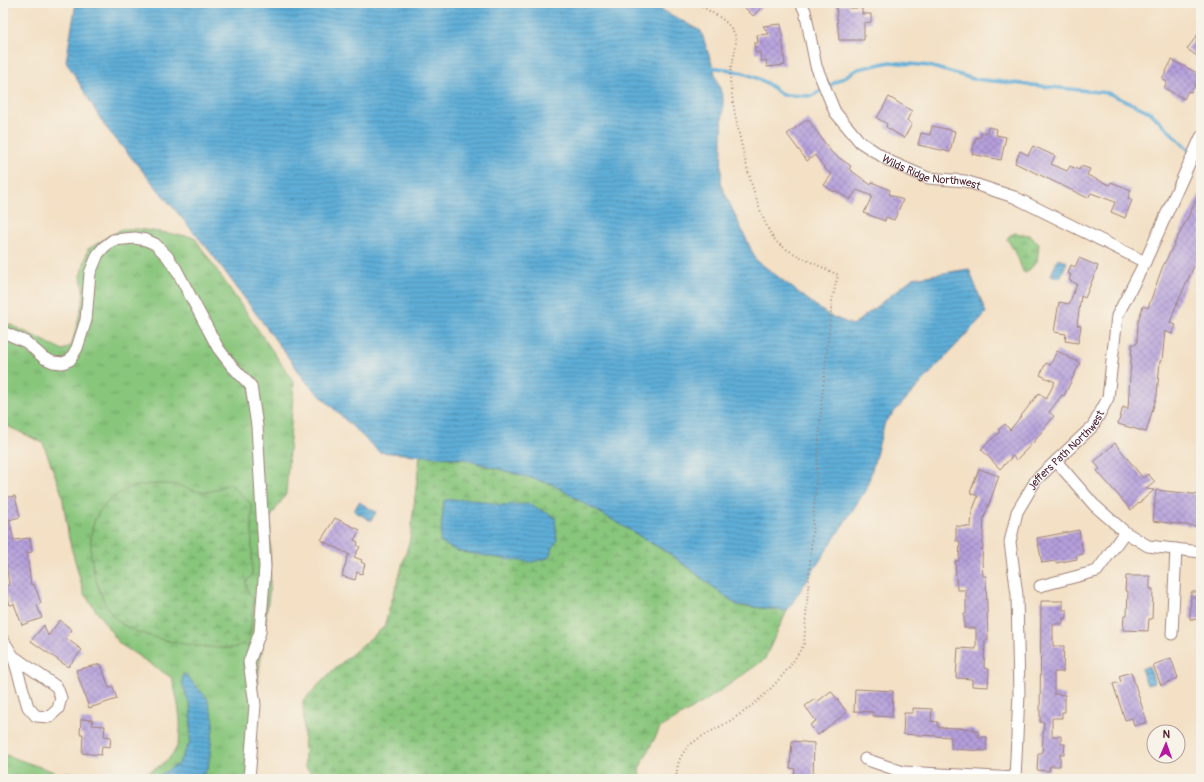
<svg xmlns="http://www.w3.org/2000/svg" width="1204" height="782" font-family="Pangolin,sans-serif">
	<style>
		.grass { fill: url(#grass-tufts); stroke: #697254 }
		.wetland { fill: url(#wetland-marsh); stroke: #697254 }
		.water { fill: url(#water-rules); stroke: #546682 }
		.lines { fill: none; stroke-linecap: round; stroke-linejoin: round }
		.stream { stroke: #5eaed8; stroke-width: 3.5 }
		.building { fill: url(#building-cross-hatch) }
		.minor-casing { stroke: #9e8078; stroke-width: 13 }
		.path { stroke: #9e8078; stroke-width: 2; stroke-dasharray: 1 3; stroke-linecap: butt }
		.minor { stroke: #fff; stroke-width: 11 }
		.labels { text-anchor: middle; dominant-baseline: central; stroke-width: 3.5; stroke-linejoin: round; paint-order: stroke }
		.street-label { font-size: 11px; fill: #4a1f2b; stroke: #f7f3e8 }
	</style>
	<defs>
		<pattern id="grass-tufts" width="24" height="20" patternUnits="userSpaceOnUse"><rect width="24" height="20" fill="#88c67c"/><path d="M3 7l-1-3M5 7V3M7 7l1-3M15 17l-1-3M17 17v-4M19 17l1-3" fill="none" stroke="#71a066"/></pattern>
		<pattern id="wetland-marsh" width="20" height="14" patternUnits="userSpaceOnUse"><rect width="20" height="14" fill="#88c67c"/><path d="M1 5h8M5 5V1M11 12h8M15 12V8" fill="none" stroke="#71a066"/></pattern>
		<pattern id="water-rules" width="6" height="5" patternUnits="userSpaceOnUse"><rect width="6" height="5" fill="#5eaed8"/><path d="M0 2.5h6" fill="none" stroke="#508daf"/></pattern>
		<pattern id="building-cross-hatch" width="8" height="8" patternUnits="userSpaceOnUse"><rect width="8" height="8" fill="#b49fdb"/><path d="M0 0l8 8M0 8l8-8" fill="none" stroke="#9481b2"/></pattern>
	</defs>
	<rect width="100%" height="100%" fill="#f7f3e8"/>
	<filter id="ink" filterUnits="userSpaceOnUse"><feTurbulence type="fractalNoise" baseFrequency=".025" numOctaves="2"/><feDisplacementMap in="SourceGraphic" scale="8" xChannelSelector="R" yChannelSelector="G"/><feConvolveMatrix kernelMatrix="1 2 1 2 8 2 1 2 1" color-interpolation-filters="sRGB"/></filter>
	<filter id="wash" filterUnits="userSpaceOnUse"><feTurbulence type="fractalNoise" baseFrequency=".012" numOctaves="4" result="noise"/><feDisplacementMap in="SourceGraphic" scale="16" xChannelSelector="R" yChannelSelector="G"/><feGaussianBlur stdDeviation="0.9" result="paint"/><feColorMatrix in="noise" values="0 0 0 0 0 0 0 0 0 0 0 0 0 0 0 0 0 1.4 0 .05"/><feComposite in="paint" operator="in"/></filter>
	<g filter="url(#wash)">
		<rect width="100%" height="100%" fill="#f3e0c5"/>
		<path class="grass" d="M122,229H138L194,237L294,382L286,494L270,518V586L257,687L253,779H131C145,774 161,768 171,756C188,738 177,698 172,678L120,644L84,594L69,539L62,494L43,443L3,424V321L63,350L72,345L84,296L81,276L88,249Z
			M3,754L60,774L124,779H3Z"/>
		<path class="wetland" d="M1015,233L1029,235L1039,244L1037,262L1026,273L1023,272L1017,255L1007,239L1009,236Z
			M420,455L463,459L552,484L670,554L737,605L787,611L764,660L707,700L660,728L639,769L640,779H317L305,767L303,701L333,670L384,627L410,539Z
			M230,484L251,504L252,514V576L246,582C246,590 248,593 254,598L250,633L245,643C240,645 235,648 230,648C204,649 137,639 117,620C96,600 82,542 97,515C103,505 116,495 126,489C137,484 166,483 177,485C187,488 197,493 207,492C214,491 222,486 230,484Z"/>
		<path class="water" d="M76,3H649L701,31L723,98L721,185L756,260L828,315L853,325L913,278L969,269L986,313L885,422L867,488L787,611L737,605L670,554L552,484L463,459L379,452L308,384L212,254L104,125L66,61Z
			M1058,258L1067,262L1060,278L1051,275Z
			M471,499L501,505L529,504L555,517L557,540L548,558L532,562L505,559L457,551L440,542L444,500Z
			M359,502L376,512L371,521L354,511Z
			M1149,666L1155,683L1147,685L1141,669Z
			M184,673L207,698L214,721L208,768L200,779H154L178,764L190,742L191,709L182,682Z
			M66,772L109,779H65Z"/>
		<g class="lines">
			<path class="stream" d="M709,67C737,70 761,75 782,95L812,96L858,69L890,62L929,66L974,79L1108,93L1150,112L1194,155L1201,164"/>
		</g>
		<g id="blocks">
			<path class="building" d="M740,3H766L753,16Z
				M836,5H849V8H862V14H871V22L864,23V40H839Z
				M781,24L785,65L767,67L766,60L761,61L760,52L755,53L754,43H758L757,35L769,34L763,26Z
				M1201,30V59L1187,49Z
				M1172,60L1201,75L1191,92L1188,91L1184,99L1164,88L1167,82L1162,79Z
				M889,97L912,111L907,120L912,124L904,138L886,127L887,124L877,118Z
				M808,119L832,153L851,166L849,169L871,185L872,182L890,190L889,194L903,200L894,220L886,217L885,221L864,213L872,196L857,190L850,200L835,190L834,192L824,185L832,174L826,170L815,155L807,161L787,134Z
				M932,126L955,131L950,152L918,145L921,133L930,135Z
				M988,127L997,129L996,135L1006,137L1001,160L972,154L976,137L980,138L982,132L987,133Z
				M1033,146L1055,156L1051,164L1067,171L1070,166L1079,170L1081,166L1090,169L1087,175L1109,185L1111,182L1131,190L1128,198L1132,200L1125,218L1111,212L1115,202L1091,193L1088,198L1015,163L1020,151L1028,155Z
				M1201,191V251L1175,308L1170,323L1176,325L1172,334L1165,331L1162,361H1160L1157,395L1146,432L1118,424L1123,407L1128,409L1132,344H1137L1138,321L1143,306L1148,308L1162,268Z
				M1079,258L1098,266L1085,298L1081,296L1077,325L1081,326L1078,343L1065,341L1066,334L1054,332L1059,302L1069,304L1077,284L1069,280L1071,275L1068,273L1071,265L1075,267Z
				M1057,351L1080,363L1064,396L1062,395L1049,412L1054,416L1033,443L1016,460L1013,456L1000,469L981,449L1000,432L998,430L1005,424L1010,430L1039,393L1046,399L1055,382L1040,375L1046,363L1050,365Z
				M1115,443L1143,478L1148,474L1155,482L1146,489L1154,490L1131,510L1097,471L1100,469L1094,462Z
				M979,469L999,476L984,518L982,561L983,576H986L988,640H985L984,668L989,669L988,687L972,686V679L956,678L958,648L976,649V628H964V614H966V590H957L955,561H959L960,541H956V526L971,527L972,512L978,496L970,493Z
				M1156,490L1201,495V527L1153,521Z
				M15,496L20,517L9,520L14,540L30,538L32,552L27,553L31,585L34,584L41,603L37,605L42,618L22,625L14,604L10,605L4,587L9,585L5,555H3V498Z
				M335,518L360,530L354,540L358,542L357,545L360,547L354,557L362,560L361,562L365,564L362,574L357,572L355,580L342,576L348,555H350L321,540Z
				M1079,530L1083,554L1076,556L1077,559L1056,563L1055,561L1042,563L1037,538Z
				M1126,576H1150V589H1153L1152,619H1149L1148,631L1123,630L1124,615H1127L1128,591H1125Z
				M1191,592H1201V620L1190,619Z
				M1041,601H1063V610H1067V618H1063V624H1053V646H1064L1063,672H1054V694L1065,695V712H1062V718H1052V736H1061V744H1065L1064,754H1060V766H1050L1049,771L1037,770L1038,753H1042L1044,722H1040Z
				M60,620L72,630L66,638L82,650L68,667L31,641L44,625L48,636Z
				M1171,658L1178,678L1161,685L1153,665Z
				M101,664L109,688L113,687L117,699L89,708L76,670Z
				M1131,672L1147,722L1134,726L1132,718L1125,720L1113,684L1121,682L1119,676Z
				M855,689L893,691L892,717L873,716V712L854,711Z
				M831,691L847,712L818,735L810,725L816,721L805,706L815,699L817,702Z
				M913,708L932,709L931,721L938,722V727L974,729V731L979,732L978,737H987L986,751L951,749V737L903,734L904,713H913Z
				M81,719L93,720L92,725L105,726L104,736L111,737L110,747L102,746L101,755L82,753L83,734H80Z
				M792,741L814,743L813,779L794,777L795,769L790,768Z"/>
		</g>
	</g>
	<g filter="url(#ink)">
		<use href="#blocks" fill-opacity="0" stroke="#9e8078" stroke-width="1"/>
		<g class="lines">
			<defs>
				<g id="minor">
					<path id="s1" d="M801,3L805,11L816,66L835,112L860,142L891,162L928,178L965,181L1014,197L1145,262"/>
					<path d="M3,332L26,342L44,358L53,362L63,363L70,360L77,348L86,320L90,273L98,254L104,247L113,240L135,238L146,240L155,244L167,256L176,269L218,348L231,365L251,386L257,426L265,567L260,632L249,662L255,705L249,779"/>
					<path d="M1056,461L1094,505L1125,532L1148,546L1201,552"/>
					<path d="M1040,586L1097,571L1125,532"/>
					<path d="M1172,634L1176,549"/>
					<path d="M3,640L13,656L28,707L36,716L49,717L58,709L61,698L57,687L13,656"/>
					<path d="M865,759L903,772L1016,778"/>
					<path id="s2" d="M1015,779L1019,694L1017,595L1010,542L1017,512L1036,480L1093,426L1108,398L1117,316L1145,262L1201,137"/>
				</g>
			</defs>
			<use href="#minor" class="minor-casing"/>
			<path class="path" d="M676,779C677,766 679,755 689,746C698,737 717,729 728,722C760,703 786,676 804,644L822,398L832,300L838,275C819,265 796,257 779,244C757,228 731,107 730,77C730,64 740,45 734,33C727,18 709,12 697,3"/>
			<use href="#minor" class="minor"/>
		</g>
	</g>
	<g class="labels">
		<g class="street-label">
			<text stroke="none"><textPath href="#s1" startOffset="233">Wilds Ridge Northwest</textPath></text>
			<text stroke="none"><textPath href="#s2" startOffset="348">Jeffers Path Northwest</textPath></text>
		</g>
	</g>
	<rect width="1204" height="782" fill="none" stroke="#f7f3e8" stroke-width="16"/>
	<g transform="translate(1166 744) rotate(2)"><circle r="19" fill="#f7f3e8" stroke="#b29e9c"/>
	<path d="M0-3L7 15L0 10L-7 15Z" fill="#b5179e"/>
	<text y="-6" font-size="11" font-weight="bold" text-anchor="middle" fill="#4a1f2b">N</text>
	</g>
</svg>
